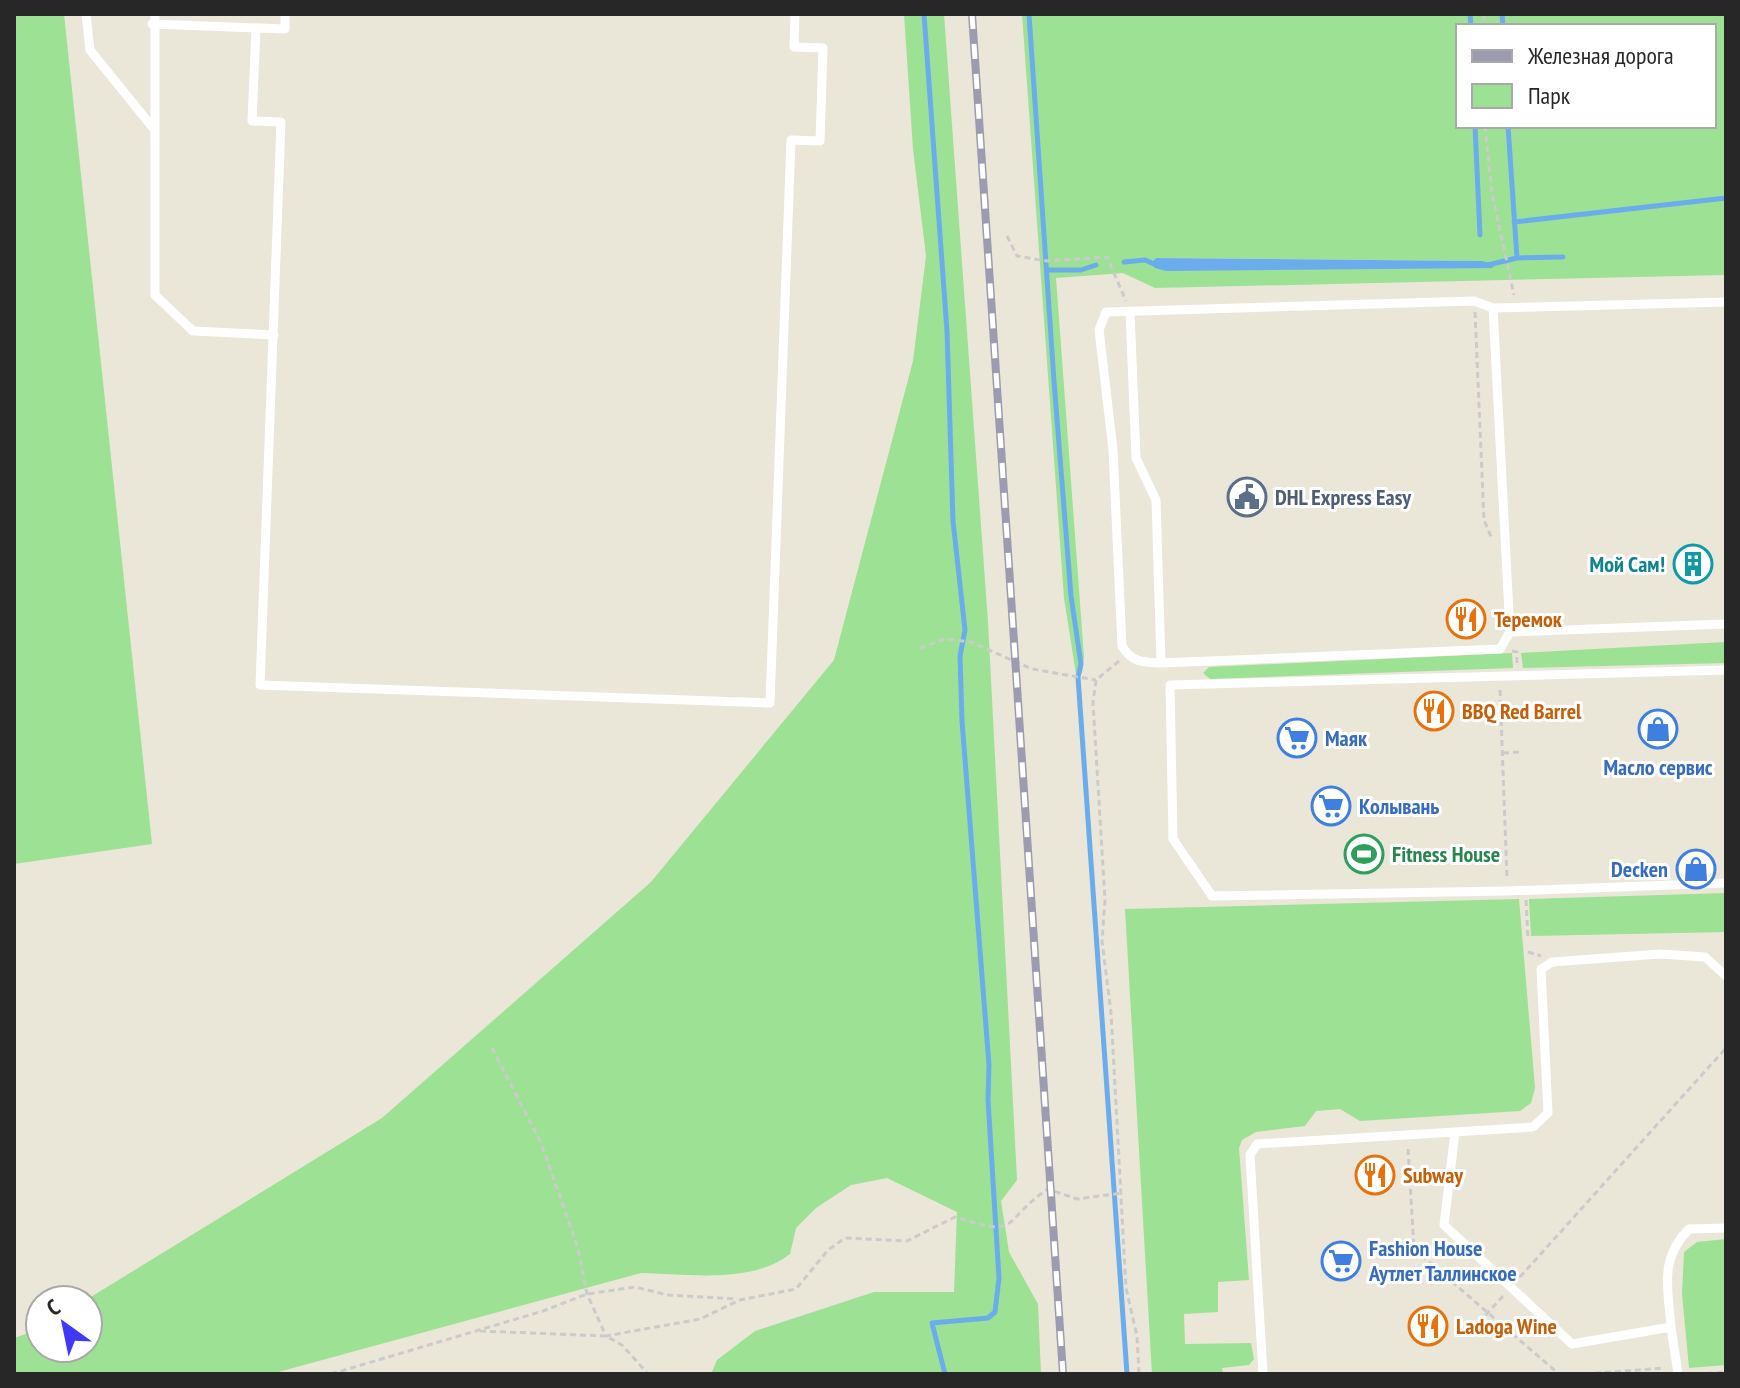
<svg xmlns="http://www.w3.org/2000/svg" width="1740" height="1388" font-family="'PT Sans Narrow',sans-serif">
	<style>
		.green { fill: #9de194; fill-rule: evenodd }
		.water { fill: #6badec }
		.lines { fill: none; stroke-linecap: round; stroke-linejoin: round }
		.stream { stroke: #6badec; stroke-width: 5 }
		.path { stroke: #cbcbcb; stroke-width: 3; stroke-dasharray: 6 4; stroke-linecap: butt }
		.lane { stroke: #fff; stroke-width: 9 }
		.rail-casing { stroke: #9d9bb1; stroke-width: 8 }
		.rail { stroke: #fff; stroke-width: 5; stroke-dasharray: 15; stroke-linecap: butt }
		.labels { text-anchor: middle; dominant-baseline: central; stroke-width: 6; stroke-linejoin: round; paint-order: stroke }
		.service-label { font-size: 22px; font-weight: bold; fill: #4e5e75; stroke: #fff; text-anchor: start }
		.culture-label { font-size: 22px; font-weight: bold; fill: #0d838f; stroke: #fff; text-anchor: end }
		.food-label { font-size: 22px; font-weight: bold; fill: #c56008; stroke: #fff; text-anchor: start }
		.shop-label { font-size: 22px; font-weight: bold; fill: #366cbe; stroke: #fff; text-anchor: start }
		.leisure-label { font-size: 22px; font-weight: bold; fill: #27864d; stroke: #fff; text-anchor: start }
	</style>
	<rect width="100%" height="100%" fill="#eae6d8"/>
	<path class="green" d="M14,14H64L152,844L14,864Z
		M904,14H944L988,622L1017,1180L1001,1201L1009,1252L1038,1304L1041,1374H711L717,1360L755,1331L874,1292H954L957,1212L887,1178L851,1185L816,1208L796,1228L790,1254C752,1284 688,1274 641,1273L271,1374H14V1338L40,1329V1348H88L86,1300L382,1118L651,882L834,660L913,361L926,256L913,149Z
		M1022,14H1726V275L1155,288L1123,273L1056,278L1084,657L1082,673L1076,674L1064,598ZM1458,26H1714V126H1458ZM1156,258L1482,261L1152,263Z
		M1726,642V663L1523,668L1521,653Z
		M1512,653L1513,668L1210,679L1203,673L1209,667Z
		M1726,893V932L1531,936L1529,899Z
		M1519,899L1535,1088L1531,1103L1520,1111L1360,1121L1340,1109L1316,1111L1305,1126L1256,1132L1242,1140L1239,1148L1249,1280L1218,1282V1312L1184,1314L1185,1344L1251,1343L1254,1359L1249,1365L1222,1368L1223,1374H1152L1125,909Z
		M1726,1239V1365L1689,1368L1682,1294L1684,1252L1697,1242Z"/>
	<path class="water" d="M1156,258L1482,261L1495,264L1492,268L1166,271L1155,268L1151,263Z"/>
	<g class="lines">
		<path class="stream" d="M924,14L947,331L953,521L965,630L960,656L962,721L989,1065L988,1100L999,1278L995,1312L988,1318L932,1323L945,1374
			M1029,14L1054,381L1071,596L1081,664L1078,677L1127,1374
			M1470,14L1471,26
			M1502,14L1503,26
			M1475,126L1480,235
			M1508,126L1517,258L1563,257
			M1514,222L1726,198
			M1124,262L1145,260L1154,264
			M1488,265L1517,258
			M1048,270H1081L1096,265"/>
		<path class="path" d="M1484,14V26
			M1485,126L1492,193L1514,295
			M1007,236L1017,256L1047,261L1107,257L1126,301
			M1475,312L1484,520L1492,539
			M920,648L945,639L971,642L1032,669L1096,680
			M1512,651L1517,652V663
			M1119,661L1096,680L1093,703L1105,900L1102,941L1111,1013L1126,1288L1137,1336L1139,1374
			M1500,690L1507,878
			M1503,753L1520,752
			M1526,900L1528,940
			M1528,952L1541,956
			M492,1048L541,1143L577,1245L587,1294L606,1336L700,1319L740,1300L796,1289L828,1250L845,1238L907,1241L955,1217C1023,1239 1000,1221 1048,1189L1077,1199L1122,1193
			M1408,1149L1414,1249L1559,1374
			M1520,1277L1726,1048
			M1472,1330L1504,1295
			M480,1331L606,1336L622,1345L648,1374
			M331,1374L543,1311L587,1294L635,1287L668,1295L737,1299
			M1585,1374L1665,1368
			M1697,1374L1726,1372"/>
		<path class="lane" d="M86,14L90,50L153,128
			M155,14V295L193,331L274,335
			M152,24L285,29V14
			M256,28L252,121L281,122L260,685L770,703L791,140L820,141L823,48L794,47L795,14
			M1493,308L1510,632L1500,649L1161,663C1143,662 1132,663 1122,646L1113,450L1099,330L1106,312L1474,301L1493,308L1726,302
			M1130,312L1136,458L1156,500L1161,663
			M1510,632L1726,624
			M1726,670L1170,685L1173,839L1212,896L1507,891L1726,883
			M1726,976L1705,957L1660,954L1552,962L1541,969L1548,1113L1533,1127L1455,1132L1444,1225L1572,1344L1671,1327C1668,1288 1659,1259 1689,1229L1726,1228
			M1671,1327L1678,1374
			M1263,1374L1250,1155L1257,1144L1455,1132"/>
		<defs>
			<path id="rail" d="M972,14L1063,1374"/>
		</defs>
		<use href="#rail" class="rail-casing"/>
		<use href="#rail" class="rail"/>
	</g>
	<defs>
		<symbol id="civic-ring" viewBox="-11 -11 22 22"><circle r="9.5" fill="#fff" stroke="#5c6f8a" stroke-width="1.5"/><path d="M-.6-6.5H3V-4.5H.6V-3L4-1V1h2V6H-6V1h2V-1L-.6-3ZM-1.2 2.5V6h2.4V2.5Z" fill="#5c6f8a"/></symbol>
		<symbol id="building-ring" viewBox="-11 -11 22 22"><circle r="9.5" fill="#fff" stroke="#0f9aa8" stroke-width="1.5"/><path d="M-4-6H4V6H1V3H-1V6H-4ZM-2.5-4.3h1.7v1.8h-1.7ZM.8-4.3h1.7v1.8H.8ZM-2.5-1h1.7V.8h-1.7ZM.8-1h1.7V.8H.8Z" fill="#0f9aa8"/></symbol>
		<symbol id="restaurant-ring" viewBox="-11 -11 22 22"><circle r="9.5" fill="#fff" stroke="#e8710a" stroke-width="1.5"/><path d="M-5-6h1v4h1v-4h1v4h1v-4h1v5L-1.5 .5V6h-2V.5L-5-1ZM5-6V6H3V1.5H1.5Q1.5-4 5-6Z" fill="#e8710a"/></symbol>
		<symbol id="shop-ring" viewBox="-11 -11 22 22"><circle r="9.5" fill="#fff" stroke="#3f7fe0" stroke-width="1.5"/><path d="M-5-2.5h2.3a2.7 3.5 0 0 1 5.4 0H5L5.5 6h-11ZM-1.5-2.5h3a1.5 2.3 0 0 0-3 0Z" fill="#3f7fe0"/></symbol>
		<symbol id="supermarket-ring" viewBox="-11 -11 22 22"><circle r="9.5" fill="#fff" stroke="#3f7fe0" stroke-width="1.5"/><path d="M-6-5.5h2.5l.6 2H6L4.5 2H-2.5L-4.4-4H-6ZM-1.5 3.2a1.3 1.3 0 1 0 .1 0ZM3 3.2a1.3 1.3 0 1 0 .1 0Z" fill="#3f7fe0"/></symbol>
		<symbol id="stadium-ring" viewBox="-11 -11 22 22"><circle r="9.5" fill="#fff" stroke="#2e9e5b" stroke-width="1.5"/><path d="M0-5a6.5 5 0 1 0 0 10a6.5 5 0 1 0 0-10ZM-3.5-1.8h7v3.6h-7Z" fill="#2e9e5b"/></symbol>
	</defs>
	<g fill-rule="evenodd">
		<use href="#civic-ring" x="1225" y="475" width="44" height="44"/>
		<use href="#building-ring" x="1671" y="542" width="44" height="44"/>
		<use href="#restaurant-ring" x="1444" y="597" width="44" height="44"/>
		<use href="#restaurant-ring" x="1412" y="689" width="44" height="44"/>
		<use href="#shop-ring" x="1636" y="707" width="44" height="44"/>
		<use href="#supermarket-ring" x="1275" y="716" width="44" height="44"/>
		<use href="#supermarket-ring" x="1309" y="784" width="44" height="44"/>
		<use href="#stadium-ring" x="1342" y="832" width="44" height="44"/>
		<use href="#shop-ring" x="1674" y="847" width="44" height="44"/>
		<use href="#restaurant-ring" x="1353" y="1153" width="44" height="44"/>
		<use href="#supermarket-ring" x="1319" y="1239" width="44" height="44"/>
		<use href="#restaurant-ring" x="1406" y="1304" width="44" height="44"/>
	</g>
	<g class="labels">
		<g class="service-label">
			<text x="1275" y="497">DHL Express Easy</text>
		</g>
		<g class="culture-label">
			<text x="1665" y="564">Мой Сам!</text>
		</g>
		<g class="food-label">
			<text x="1494" y="619">Теремок</text>
			<text x="1462" y="711">BBQ Red Barrel</text>
			<text x="1403" y="1175">Subway</text>
			<text x="1456" y="1326">Ladoga Wine</text>
		</g>
		<g class="shop-label">
			<text x="1325" y="738">Маяк</text>
			<text x="1658" y="767" text-anchor="middle">Масло сервис</text>
			<text x="1359" y="806">Колывань</text>
			<text x="1668" y="869" text-anchor="end">Decken</text>
			<text x="1369" y="1248">Fashion House<tspan x="1369" dy="25">Аутлет Таллинское</tspan></text>
		</g>
		<g class="leisure-label">
			<text x="1392" y="854">Fitness House</text>
		</g>
	</g>
	<rect width="1740" height="1388" fill="none" stroke="#272727" stroke-width="32"/>
	<rect x="1456" y="24" width="260" height="104" fill="#ffffff" stroke="#a9a9a9" stroke-width="2"/>
	<rect x="1472" y="50" width="40" height="12" fill="#9d9bb1" stroke="#a9a9a9" stroke-width="2"/>
	<text x="1528" y="64" font-size="24" fill="#272727">Железная дорога</text>
	<rect x="1472" y="84" width="40" height="24" fill="#9de194" stroke="#a9a9a9" stroke-width="2"/>
	<text x="1528" y="104" font-size="24" fill="#272727">Парк</text>
	<g transform="translate(64 1324) rotate(327)"><circle r="38" fill="#ffffff" stroke="#a9a9a9" stroke-width="2"/>
	<path d="M0-6L14 30L0 20L-14 30Z" fill="#3f38f7"/>
	<text y="-12" font-size="22" font-weight="bold" text-anchor="middle" fill="#272727">С</text>
	</g>
</svg>
